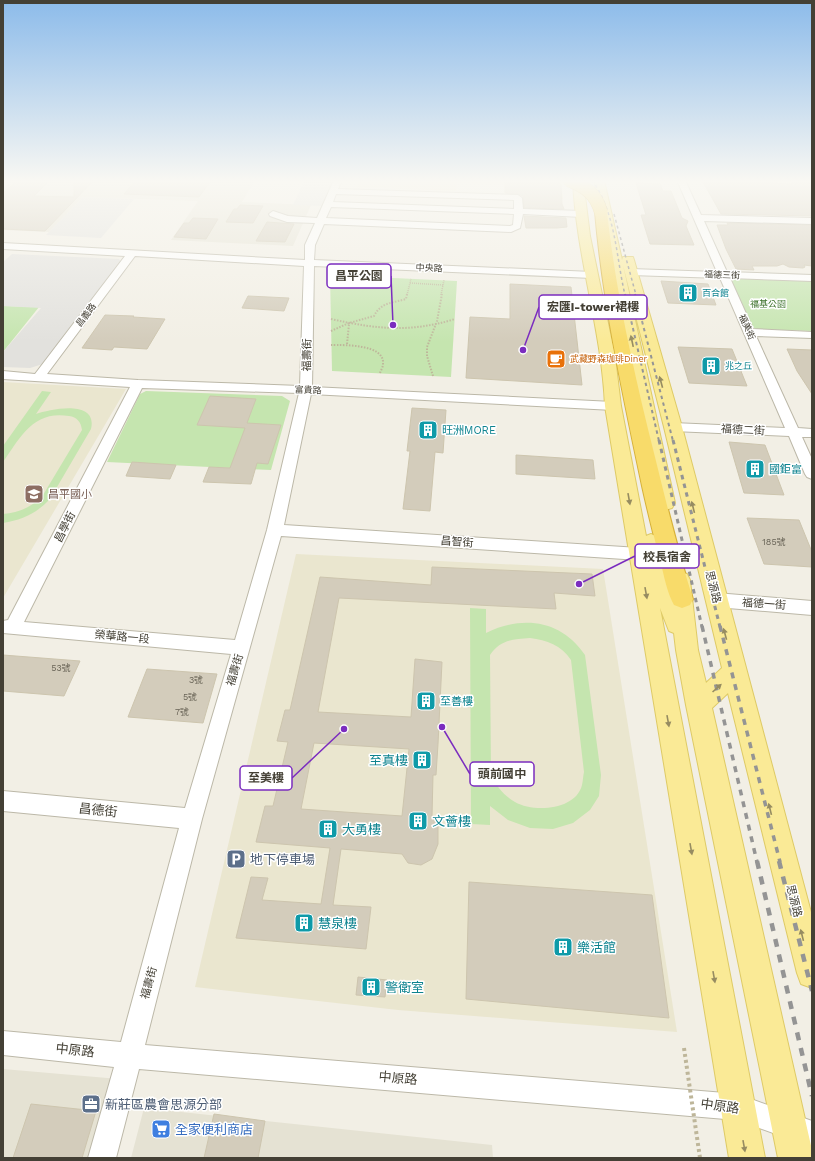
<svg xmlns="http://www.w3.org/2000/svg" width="815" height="1161" font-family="'Work Sans','Noto Sans TC',sans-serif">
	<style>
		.residential { fill: #e5e2d3 }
		.commercial { fill: #f3e9d0 }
		.education { fill: #eae6cf }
		.green { fill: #c5e5af; fill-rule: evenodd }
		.parking { fill: #e2e1dd }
		.building { fill: #d3ccbb; stroke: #cdc5ae; fill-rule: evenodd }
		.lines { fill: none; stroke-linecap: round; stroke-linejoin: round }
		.minor-casing { stroke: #bcb8a8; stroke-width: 2 }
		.major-casing { stroke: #deca66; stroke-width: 2 }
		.highway-casing { stroke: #d6b13a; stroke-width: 2 }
		.path-far1 { stroke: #beb69a; stroke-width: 1.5; stroke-dasharray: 1 1; stroke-linecap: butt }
		.path { stroke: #beb69a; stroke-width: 2; stroke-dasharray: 1.5 1.5; stroke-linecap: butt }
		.minor { fill: #fff; fill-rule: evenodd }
		.major { fill: #faea96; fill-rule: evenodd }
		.highway { fill: #f8db6a; fill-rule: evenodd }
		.rail-far4 { stroke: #949494; stroke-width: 1.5; stroke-dasharray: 3 3; stroke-linecap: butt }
		.rail-far3 { stroke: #949494; stroke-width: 2; stroke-dasharray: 3.5 3.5; stroke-linecap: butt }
		.rail-far2 { stroke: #949494; stroke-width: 3; stroke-dasharray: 4.5 4.5; stroke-linecap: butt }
		.rail-far1 { stroke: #949494; stroke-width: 3.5; stroke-dasharray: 6 6; stroke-linecap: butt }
		.rail { stroke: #949494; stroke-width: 4.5; stroke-dasharray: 8 8; stroke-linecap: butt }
		.highway-bridge-casing { stroke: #d6b13a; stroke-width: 14; stroke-linecap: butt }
		.path-bridge { stroke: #beb69a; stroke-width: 4; stroke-dasharray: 3 3; stroke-linecap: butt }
		.highway-bridge { stroke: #f8db6a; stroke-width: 13 }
		.oneway { fill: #968c61 }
		.labels { text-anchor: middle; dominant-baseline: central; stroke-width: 3; stroke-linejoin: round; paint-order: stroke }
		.far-street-label { font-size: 9px; fill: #444035; stroke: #fff }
		.far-culture-label { font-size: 9px; fill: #0d838f; stroke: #fff; text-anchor: start }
		.far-park-label { font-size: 9px; fill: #3d722b; stroke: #fff }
		.far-food-label { font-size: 9px; fill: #c56008; stroke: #fff; text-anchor: start }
		.number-label { font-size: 9px; fill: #686356 }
		.street-label { font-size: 11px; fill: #444035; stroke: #fff }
		.culture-label { font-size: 11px; fill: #0d838f; stroke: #fff; text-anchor: start }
		.education-label { font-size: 11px; fill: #785e54; stroke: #fff; text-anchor: start }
		.near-culture-label { font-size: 13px; fill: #0d838f; stroke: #fff; text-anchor: start }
		.near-street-label { font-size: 13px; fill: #444035; stroke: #fff }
		.near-service-label { font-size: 13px; fill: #4e5e75; stroke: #fff; text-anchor: start }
		.near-shop-label { font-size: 13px; fill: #366cbe; stroke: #fff; text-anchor: start }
		.leader { fill: none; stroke: #7b2cbf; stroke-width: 1.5 }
		.callout-dot { fill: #7b2cbf; stroke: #fff; stroke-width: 1.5 }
		.callout { fill: #fff; stroke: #7b2cbf; stroke-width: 1.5 }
		.callout-label { font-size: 12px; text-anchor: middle; font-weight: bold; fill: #444035 }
	</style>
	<rect width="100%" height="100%" fill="#f2efe5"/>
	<path class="residential" d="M12,180H255L242,202L311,205L293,246L171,240L198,201L83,197L49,232L3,230V188Z
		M3,1069L119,1079L98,1158H3Z
		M144,1108L492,1145L493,1158H131Z"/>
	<path class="commercial" d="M359,180H556L561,181L563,199L540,198L535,186L457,183L456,191L356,187Z"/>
	<path class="education" d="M3,382L126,389L3,598Z
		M296,554L603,569L677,1032L398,1010L195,987Z"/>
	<path class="green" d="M330,275L457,281L451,377L332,371Z
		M735,278L812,281V331L756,329L749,325L731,280Z
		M3,306L39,307L3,352Z
		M42,391L51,392L36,414C51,409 98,399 91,429L50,499C37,513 22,520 3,523V514C19,513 32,507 43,495L82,430C81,422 77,417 69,416C33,410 20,438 3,462V446Z
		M146,391L282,396L290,401L271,470L107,462L140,394Z
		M470,608L486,609V633C523,615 561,620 585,655L601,775L599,796L590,810L573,823L553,829L530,828L508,820L490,806V825L471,824ZM530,638C547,640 561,645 571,660L584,772C583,776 583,781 582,785C576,810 534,813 515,802C503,795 497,787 491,774L490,655C500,640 513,639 530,638Z"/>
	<path class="parking" d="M305,180H334L323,206L293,205Z
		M83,197L134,199L101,238L46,235Z
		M12,254L119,259L121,262L43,364L30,368L3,367V352L41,308L3,306V262Z"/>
	<path class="building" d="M18,180H50L34,196L74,197V180H94L45,231L3,229V193Z
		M136,180H152L210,182L199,197L124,194Z
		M505,180H552L561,184L562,204L564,209L524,208L523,196L518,194L505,193Z
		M702,180L792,184L791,181L812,182V216L721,214Z
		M636,183L660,184L663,191H671L682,218L688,221L686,226L694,245L650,244L641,215H646Z
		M240,205L263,206L253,223L226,222L234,209H237Z
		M524,216L566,218L567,227L557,228H526Z
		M193,218L218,219L206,239L174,237L184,223H189Z
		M267,222L294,224L285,242L256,241Z
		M727,223L812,225V266L804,265L805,267L803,268L789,267L783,264L777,266H752L754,270L736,269L726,249L717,225H728Z
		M661,281L708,284L716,305L668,303Z
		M510,284L571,287L582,385L466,378L470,317L510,319Z
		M248,296L289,298L284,311L242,308Z
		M105,315L134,316L133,317L165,319L147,349L114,347L112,350L82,348Z
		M678,347L732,349L747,386L689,383Z
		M787,349L812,350V394L797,371Z
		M210,396L256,399L247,423L281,425L268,464L257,463L251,484L203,482L209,467L230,468L245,428L197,425Z
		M412,408L446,410L443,453L435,452L430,511L403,509L410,451H407Z
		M729,442L765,445L784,495L744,493Z
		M516,455L593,460L595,479L516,474Z
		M132,462L176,465L170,479L126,476Z
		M747,518L799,520L812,552V567L764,564Z
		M432,567L592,574L595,596L554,593L556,609L339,598L318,712L411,717L415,659L442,662L438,744L436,775H433L432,816L438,827V844L432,859L421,865L408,863L402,854L341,849L333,905L371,907L366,949L236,938L251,877L268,878L262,900L321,904L330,848L256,842L265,806H273L288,742L277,741L285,710H290L320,577L431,585ZM314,743L409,749L402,816L301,809Z
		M3,655L80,661L64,696L3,691Z
		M147,669L217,674L203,723L128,717Z
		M469,882L652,895L669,1018L466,999Z
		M358,977L387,980L385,997L356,995Z
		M31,1104L96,1111L82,1158H13Z
		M214,1114L265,1121L258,1158H204Z"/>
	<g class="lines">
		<defs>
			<path id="minor" d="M3,180H8L3,183Z
				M334,180H342L338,189L518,195L522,198L523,209L582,211L586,214L582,217L523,214L520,228L511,232L324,224L315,245L314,260L592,272L597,275L592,278L314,266L312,387L613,402L617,403L619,406L617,409L613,410L311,394L284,525L639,548L644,550L647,554L644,558L639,560L281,536L202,819L145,1045L737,1094L812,1121V1147L737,1120L139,1069L116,1158H88L114,1067L3,1055V1031L121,1042L179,828L3,811V791L185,808L231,654L3,633V621L8,620L130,387L3,379V371L35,374L125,256L3,249V243L305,260V245L315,223L287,222L270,216L269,214L273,211L288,216L317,218ZM336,194L514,200V209L333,202ZM331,207L514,214L513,225L510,226L326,218ZM135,256L304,266L300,386L138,380L47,374ZM142,388L299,393L267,530L235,640L24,622Z
				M677,180H685L701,215L812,218V224L704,221L727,272L812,275V281L730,278L753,329L812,332V338L756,336L798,428L812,429V437H802L812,459V479L807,477L805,474L789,436L673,431L668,430L666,427L668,424L673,423L785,428L720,278L631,275L626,272L631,269L717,272Z
				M716,593L812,601V615L716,607L710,605L708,600L710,595Z"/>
			<path id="major" d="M573,180H583L590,236L615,357L621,406L646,536L651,534L658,537C665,549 665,565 670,578L673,574L680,572L687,574L690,580L698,650L706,683L722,668L664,427L623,265L675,503L672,508L665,510L658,508L655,503L594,180H604L622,260L623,257H633L634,260L682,427L812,916V988L801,984L797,973L728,693L712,708L812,1150V1158H778L686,705L676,650L674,633L669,631L660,608L765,1158H729L605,406C602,330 576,256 573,180Z"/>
			<path id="highway" d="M601,208L605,209L607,212C616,294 634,373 654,453C666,502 678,551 693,599L690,605L682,608L674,605C668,594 665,581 662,568C655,541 648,513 642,486C623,395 603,305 595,212L597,209Z"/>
		</defs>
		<use href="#minor" class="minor-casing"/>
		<use href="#major" class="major-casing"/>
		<use href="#highway" class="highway-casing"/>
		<path class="path-far1" d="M410,283L443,285
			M407,295L411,279
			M441,295L444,280"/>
		<path class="path" d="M331,319C376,329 410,333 455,319
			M331,331L349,323L374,316C381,302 393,303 406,299L407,294
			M347,344L349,324
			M331,345C344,345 385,344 383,364C383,367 381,370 380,373
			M433,376L427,356V347L437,321L442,294"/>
		<use href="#minor" class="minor"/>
		<use href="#major" class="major"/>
		<use href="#highway" class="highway"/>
		<path class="rail-far4" d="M592,180C616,213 616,257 625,295
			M614,214L636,295"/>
		<path class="rail-far3" d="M625,294L659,441
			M635,294L673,441"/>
		<path class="rail-far2" d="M659,440L702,627
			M673,440L720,627"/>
		<path class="rail-far1" d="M702,626L757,862
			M720,626L780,862"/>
		<path class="rail" d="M757,861L812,1096
			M779,861L812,991"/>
		<defs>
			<path id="highway-bridge" d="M569,180C586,187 596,194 601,212"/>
		</defs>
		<use href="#highway-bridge" class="highway-bridge-casing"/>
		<path class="path-bridge" d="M684,1048L700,1158"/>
		<use href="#highway-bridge" class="highway-bridge"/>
	</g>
	<defs><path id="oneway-solid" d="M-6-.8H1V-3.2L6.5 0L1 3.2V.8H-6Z"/></defs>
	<g class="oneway">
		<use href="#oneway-solid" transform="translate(632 341) rotate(-102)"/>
		<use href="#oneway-solid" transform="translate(661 382) rotate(-105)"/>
		<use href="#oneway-solid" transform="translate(629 499) rotate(80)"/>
		<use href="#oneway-solid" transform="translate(693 507) rotate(-104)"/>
		<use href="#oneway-solid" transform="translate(646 593) rotate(80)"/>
		<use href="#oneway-solid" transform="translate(725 634) rotate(-105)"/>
		<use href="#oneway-solid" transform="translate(717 688) rotate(-42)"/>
		<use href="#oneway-solid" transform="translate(668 721) rotate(80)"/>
		<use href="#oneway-solid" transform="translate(770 809) rotate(-104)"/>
		<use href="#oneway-solid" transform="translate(691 849) rotate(80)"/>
		<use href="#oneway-solid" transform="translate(802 935) rotate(-104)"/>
		<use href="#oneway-solid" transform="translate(714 977) rotate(80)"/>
		<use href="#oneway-solid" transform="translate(744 1146) rotate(80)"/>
	</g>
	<linearGradient id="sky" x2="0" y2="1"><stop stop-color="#8cbbea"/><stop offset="0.53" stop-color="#f9f8f3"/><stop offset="1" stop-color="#f9f8f3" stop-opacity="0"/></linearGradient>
	<rect width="815" height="342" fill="url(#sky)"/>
	<defs>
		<symbol id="building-square" viewBox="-11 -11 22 22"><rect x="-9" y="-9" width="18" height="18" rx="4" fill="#0f9aa8" stroke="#fff"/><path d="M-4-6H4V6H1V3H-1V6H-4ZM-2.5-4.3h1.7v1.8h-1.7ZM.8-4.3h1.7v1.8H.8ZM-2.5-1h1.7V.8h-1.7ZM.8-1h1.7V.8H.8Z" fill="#fff"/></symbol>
		<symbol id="cafe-square" viewBox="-11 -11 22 22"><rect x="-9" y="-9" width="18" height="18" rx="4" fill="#e8710a" stroke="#fff"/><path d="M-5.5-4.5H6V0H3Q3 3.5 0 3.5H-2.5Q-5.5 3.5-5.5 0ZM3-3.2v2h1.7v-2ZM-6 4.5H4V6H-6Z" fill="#fff"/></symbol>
		<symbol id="school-square" viewBox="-11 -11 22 22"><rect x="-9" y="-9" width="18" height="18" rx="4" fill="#8d6e63" stroke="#fff"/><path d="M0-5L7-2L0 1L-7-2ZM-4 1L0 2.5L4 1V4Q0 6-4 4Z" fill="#fff"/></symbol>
		<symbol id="parking-square" viewBox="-11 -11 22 22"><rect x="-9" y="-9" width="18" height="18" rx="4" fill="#5c6f8a" stroke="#fff"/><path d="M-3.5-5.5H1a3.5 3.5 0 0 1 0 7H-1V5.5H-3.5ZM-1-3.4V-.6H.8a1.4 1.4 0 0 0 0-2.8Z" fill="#fff"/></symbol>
		<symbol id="office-square" viewBox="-11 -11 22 22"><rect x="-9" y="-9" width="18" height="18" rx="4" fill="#5c6f8a" stroke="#fff"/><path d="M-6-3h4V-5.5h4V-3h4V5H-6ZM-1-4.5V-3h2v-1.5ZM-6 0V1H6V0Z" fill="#fff"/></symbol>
		<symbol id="supermarket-square" viewBox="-11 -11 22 22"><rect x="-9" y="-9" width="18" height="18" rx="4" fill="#3f7fe0" stroke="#fff"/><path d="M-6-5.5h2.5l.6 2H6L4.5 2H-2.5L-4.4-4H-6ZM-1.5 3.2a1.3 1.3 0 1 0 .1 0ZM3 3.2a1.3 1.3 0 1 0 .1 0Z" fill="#fff"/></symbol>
	</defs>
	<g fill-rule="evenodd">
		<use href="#building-square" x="677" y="282" width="22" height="22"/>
		<use href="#cafe-square" x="545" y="348" width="22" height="22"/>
		<use href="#building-square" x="700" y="355" width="22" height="22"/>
		<use href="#building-square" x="417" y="419" width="22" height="22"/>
		<use href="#building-square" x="744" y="458" width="22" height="22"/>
		<use href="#school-square" x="23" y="483" width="22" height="22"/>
		<use href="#building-square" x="415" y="690" width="22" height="22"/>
		<use href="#building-square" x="411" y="749" width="22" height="22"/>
		<use href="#building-square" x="407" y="810" width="22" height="22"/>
		<use href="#building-square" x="317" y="818" width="22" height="22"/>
		<use href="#parking-square" x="225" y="848" width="22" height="22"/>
		<use href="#building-square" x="293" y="912" width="22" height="22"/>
		<use href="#building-square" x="552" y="936" width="22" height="22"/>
		<use href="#building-square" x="360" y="976" width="22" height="22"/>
		<use href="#office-square" x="80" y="1093" width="22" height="22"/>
		<use href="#supermarket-square" x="150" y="1118" width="22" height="22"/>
	</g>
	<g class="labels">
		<g class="far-street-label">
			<text transform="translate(429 268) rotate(2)">中央路</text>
			<text transform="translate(722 275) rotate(2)">福德三街</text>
			<text transform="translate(86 315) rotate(-53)">昌義路</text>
			<text transform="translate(747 327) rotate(66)">福美街</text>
			<text transform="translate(308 390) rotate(2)">富貴路</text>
		</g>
		<g class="far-culture-label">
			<text x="702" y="293">百合館</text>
			<text x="725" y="366">兆之丘</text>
		</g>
		<g class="far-park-label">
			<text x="768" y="304">福基公園</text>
		</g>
		<g class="far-food-label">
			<text x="570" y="359">武藏野森珈琲Diner</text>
		</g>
		<g class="number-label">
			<text x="774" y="542">185號</text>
			<text x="61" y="668">53號</text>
			<text x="196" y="680">3號</text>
			<text x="190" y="697">5號</text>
			<text x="182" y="712">7號</text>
		</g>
		<g class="street-label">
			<text transform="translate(307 355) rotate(-89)">福壽街</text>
			<text transform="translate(743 430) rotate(3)">福德二街</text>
			<text transform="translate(65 527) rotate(-63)">昌學街</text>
			<text transform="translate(457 542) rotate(4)">昌智街</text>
			<text transform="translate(713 587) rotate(76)">思源路</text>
			<text transform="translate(764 604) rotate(4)">福德一街</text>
			<text transform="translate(122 637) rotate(5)">榮華路一段</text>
			<text transform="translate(235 670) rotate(-74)">福壽街</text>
			<text transform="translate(794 901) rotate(76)">思源路</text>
			<text transform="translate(149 983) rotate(-75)">福壽街</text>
		</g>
		<g class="culture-label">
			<text x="442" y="430">旺洲MORE</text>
			<text x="769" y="469">國鉅富</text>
			<text x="440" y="701">至善樓</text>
		</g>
		<g class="education-label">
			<text x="48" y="494">昌平國小</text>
		</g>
		<g class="near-culture-label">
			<text x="408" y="760" text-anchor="end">至真樓</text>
			<text x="432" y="821">文薈樓</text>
			<text x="342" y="829">大勇樓</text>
			<text x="318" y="923">慧泉樓</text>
			<text x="577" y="947">樂活館</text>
			<text x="385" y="987">警衛室</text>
		</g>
		<g class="near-street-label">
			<text transform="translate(98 810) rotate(6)">昌德街</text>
			<text transform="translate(75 1050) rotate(6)">中原路</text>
			<text transform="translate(398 1078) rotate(5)">中原路</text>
			<text transform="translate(720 1106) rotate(8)">中原路</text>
		</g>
		<g class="near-service-label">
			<text x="250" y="859">地下停車場</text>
			<text x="105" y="1104">新莊區農會思源分部</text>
		</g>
		<g class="near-shop-label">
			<text x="175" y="1129">全家便利商店</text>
		</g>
	</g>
	<path class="leader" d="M393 325L391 276M523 350L539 307M579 584L635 556M442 727L470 774M344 729L292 778"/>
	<g class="callout-dot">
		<circle cx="393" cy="325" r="4"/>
		<circle cx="523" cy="350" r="4"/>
		<circle cx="579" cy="584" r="4"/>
		<circle cx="442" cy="727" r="4"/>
		<circle cx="344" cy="729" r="4"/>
	</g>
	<g class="callout">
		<rect x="327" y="264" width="64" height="24" rx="4"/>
		<rect x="539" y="295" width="108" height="24" rx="4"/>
		<rect x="635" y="544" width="64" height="24" rx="4"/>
		<rect x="470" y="762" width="64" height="24" rx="4"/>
		<rect x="240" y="766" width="52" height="24" rx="4"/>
	</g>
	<g class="callout-label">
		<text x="359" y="280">昌平公園</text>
		<text x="593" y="311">宏匯i-tower裙樓</text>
		<text x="667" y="561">校長宿舍</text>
		<text x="502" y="778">頭前國中</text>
		<text x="266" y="782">至美樓</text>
	</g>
	<rect width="815" height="1161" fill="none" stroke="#444035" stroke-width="8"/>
</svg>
